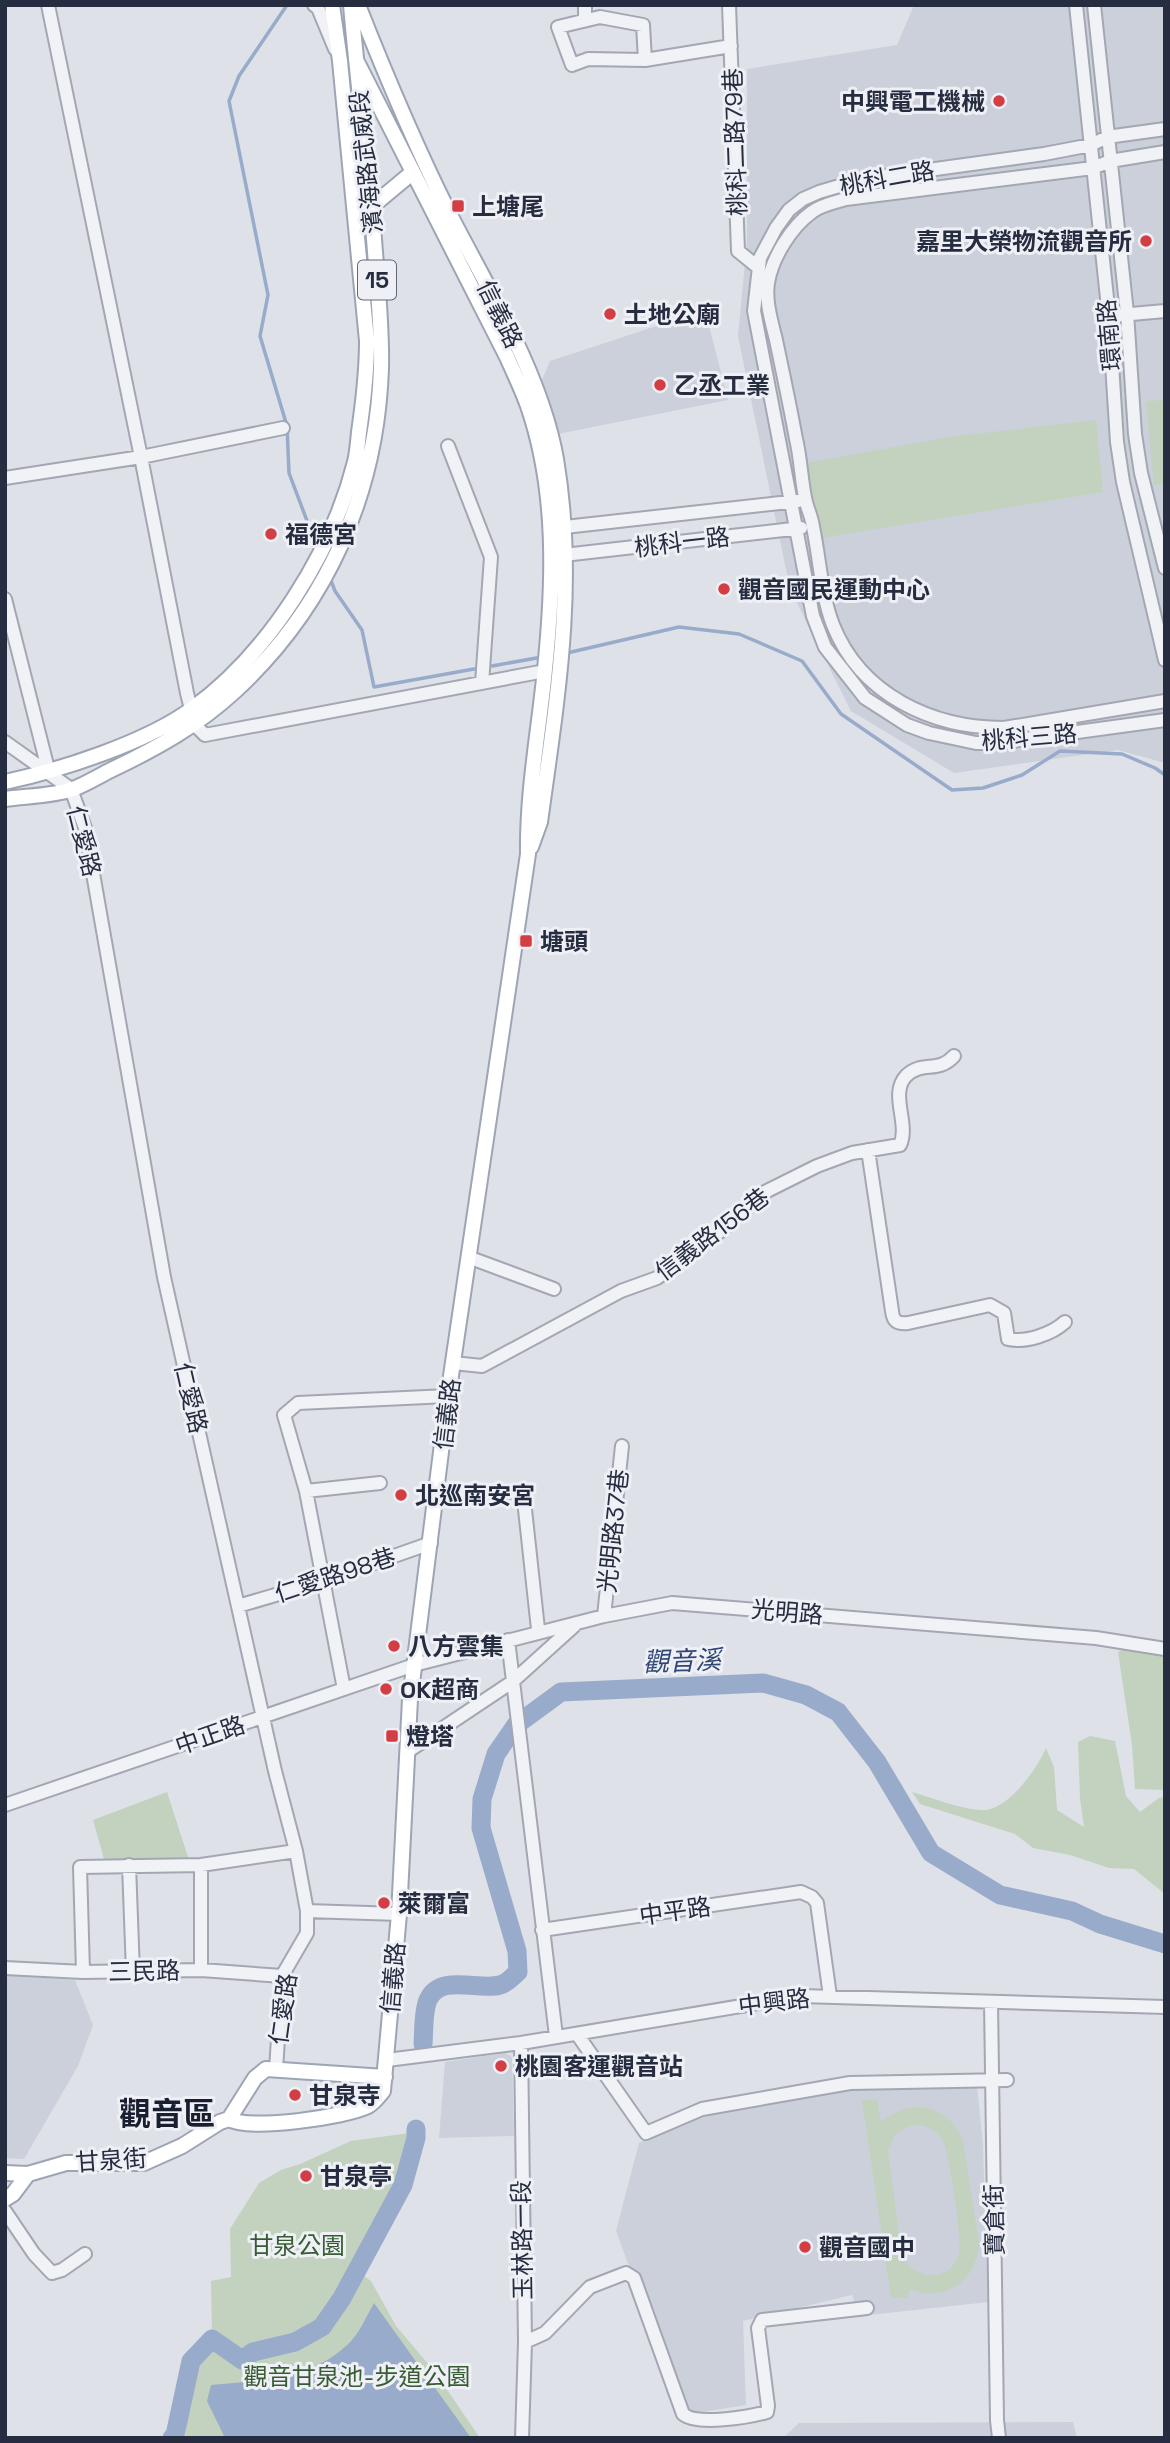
<svg xmlns="http://www.w3.org/2000/svg" width="1170" height="2443" font-family="'Space Grotesk','Noto Sans TC',sans-serif">
	<style>
		.built { fill: #ccd0da }
		.green { fill: #c2d2bf; fill-rule: evenodd }
		.water { fill: #98abca }
		.lines { fill: none; stroke-linecap: round; stroke-linejoin: round }
		.stream { stroke: #98abca; stroke-width: 3.5 }
		.river { stroke: #98abca; stroke-width: 19 }
		.minor-casing { stroke: #a3a7b2; stroke-width: 16 }
		.major-casing { stroke: #9da4b4; stroke-width: 18 }
		.minor { stroke: #f1f2f6; stroke-width: 12 }
		.major { stroke: #fff; stroke-width: 14 }
		.poi-dot { fill: #d23e44; stroke: #eef0f6; stroke-width: 2.5 }
		.labels { text-anchor: middle; dominant-baseline: central; stroke-width: 6; stroke-linejoin: round; paint-order: stroke }
		.shield { fill: #eef0f6; stroke: #636877; stroke-width: 2 }
		.shield-label { font-size: 23px; font-weight: bold; fill: #272d40 }
		.poi-label { font-size: 24px; font-weight: bold; fill: #272d40; stroke: #eef0f6; text-anchor: start }
		.street-label { font-size: 24px; fill: #272d40; stroke: #eef0f6 }
		.park-label { font-size: 24px; fill: #375c34; stroke: #eef0f6 }
		.water-label { font-size: 26px; font-style: italic; fill: #304775; stroke: #eef0f6 }
		.district-label { font-size: 32px; font-weight: bold; fill: #191e30; stroke: #eef0f6 }
	</style>
	<rect width="100%" height="100%" fill="#dee1e8"/>
	<path class="built" d="M914,5H1165V763L1118,750L954,773L851,711L790,589L738,336L747,242V69L897,45Z
		M705,310L728,400L558,434L542,380L550,361Z
		M5,1975L75,1980L93,2025L78,2066L24,2159L5,2158Z
		M505,2053L511,2056L512,2059L514,2136L439,2138L445,2062Z
		M976,2075L983,2145L988,2302L860,2316L852,2295L743,2321L746,2405L684,2415L616,2231L639,2143L664,2129L755,2102L847,2079Z
		M1073,2422L1077,2438H783L799,2423Z"/>
	<path class="green" d="M1165,400V484L1154,485L1146,401Z
		M1096,420L1103,492L821,538L806,463L949,437Z
		M1127,1648L1165,1655V1790L1135,1789L1132,1745L1118,1652Z
		M1090,1736L1115,1741L1126,1796L1140,1812L1159,1798L1165,1797V1894L1134,1869L1109,1868L1070,1855L1033,1848L1015,1834L920,1804L912,1792C933,1798 960,1809 981,1810C1007,1812 1037,1769 1046,1748L1054,1767L1057,1810L1084,1827L1080,1799L1078,1742Z
		M167,1792L189,1860L104,1859L93,1820Z
		M877,2099L881,2122C912,2098 946,2103 963,2140L979,2243C977,2281 945,2303 909,2289L908,2298H891L862,2100ZM916,2125C927,2126 938,2130 943,2141C949,2152 963,2243 959,2254C950,2284 913,2280 902,2255L888,2151L895,2135L905,2128Z
		M417,2132L403,2185L357,2271L371,2281L396,2326L435,2372L480,2438H185L192,2372L188,2358L209,2335L212,2336L211,2281L231,2277L230,2229L259,2183L281,2170L300,2164L351,2141Z"/>
	<path class="water" d="M374,2303L471,2438H225L207,2401L211,2385C261,2380 315,2380 352,2340C361,2330 367,2315 374,2303Z"/>
	<g class="lines">
		<path class="stream" d="M287,5L239,76L229,101L268,295L260,336L287,426L289,473L315,542
			M330,578L335,591L362,630L374,687L474,669
			M567,653L679,627L739,634L802,661L841,714L952,790L983,788L1022,775L1060,751L1122,754L1155,768L1165,775
			M492,666L542,657"/>
		<path class="river" d="M423,2044C424,2031 423,2012 428,2000C440,1973 479,1991 500,1985C508,1983 512,1977 518,1972L517,1951L481,1828L482,1799L496,1754L516,1725L561,1692L763,1683L806,1695L838,1712L877,1762L931,1853L1000,1895L1072,1911L1100,1924L1165,1944
			M172,2438L175,2435L191,2361L212,2339L242,2360L253,2352L295,2342L322,2327L342,2298L403,2185L416,2138V2129"/>
		<defs>
			<path id="minor" d="M48,5L141,457L187,693L195,725L205,735L545,671
				M314,5L318,8L335,49
				M729,5L738,251L759,268
				M1076,5L1109,317L1117,442L1123,482L1165,660
				M1094,5L1127,313L1135,434L1141,473L1165,568
				M585,20V5
				M645,60L643,25L600,17L558,27L572,65L588,59L645,60L731,46
				M1165,129L1107,137L1091,145L1044,154L863,179L819,192L803,199L789,210L776,228L760,258L754,311L813,616L825,647L865,698L907,725L929,733L976,743H997L1165,720
				M1165,152L1110,161L1093,168L846,199C836,202 821,205 812,212C791,227 772,258 768,283C765,301 772,323 776,340C783,373 790,406 796,439C801,459 801,481 806,502C808,510 812,518 813,527C820,560 821,594 833,625C861,695 932,728 1004,728L1165,701
				M1120,315L1165,311
				M448,446L491,557L482,683
				M5,478L141,457L283,428
				M556,528L798,501
				M555,556L801,528
				M5,599L49,773
				M5,742L71,789L85,828L164,1277L275,1771L296,1851L307,1911V1933L282,1976L276,2070
				M868,1150L892,1311C893,1322 898,1324 908,1323L990,1305L1004,1313L1008,1339C1026,1343 1052,1334 1065,1322
				M468,1257L554,1289
				M453,1363L482,1366L621,1291L657,1278L722,1230L763,1193L817,1166L852,1153L900,1145C910,1124 889,1094 906,1076C922,1060 938,1074 954,1056
				M306,1491L380,1483
				M437,1495L523,1491L538,1629
				M238,1606L323,1581L431,1543
				M604,1616L622,1446
				M508,1640L556,2036
				M344,1689L306,1491L284,1415L298,1403L448,1396
				M407,1752L512,1682L574,1626
				M5,1805L414,1665L604,1616L672,1603L1096,1638L1165,1649
				M129,1865L133,1972
				M201,1865V1970
				M307,1911L399,1914
				M542,1930L801,1892L812,1897L817,1903L830,1996
				M5,1968L83,1972L201,1970L282,1976
				M83,1972L80,1867L201,1865L296,1851
				M991,2002L997,2420L999,2438
				M577,2034L646,2133L702,2109L850,2083L1007,2080
				M521,2043L525,2342L522,2438
				M387,2060L521,2043L801,1996L1165,2007
				M5,2211L34,2254L52,2273L62,2270L85,2254
				M525,2342L545,2333L590,2287L626,2273L634,2278L683,2414C697,2426 749,2417 767,2412L768,2406L758,2328L762,2320L867,2308"/>
			<path id="major" d="M358,5C386,76 415,145 449,213C488,289 541,374 556,459C577,584 557,699 540,822L531,847
				M371,207L413,172
				M5,782C61,770 145,743 192,709C269,653 332,553 355,462C358,450 358,437 360,425C364,396 367,370 367,341L340,61L332,5
				M5,799C27,796 53,796 73,789C86,784 99,776 111,770C157,748 197,726 235,691C327,606 377,493 381,368C382,330 378,291 375,252C369,170 358,88 351,5
				M229,2119C249,2131 346,2117 368,2106C375,2102 378,2097 383,2091L399,1914L410,1699L448,1396L528,854C527,792 539,731 545,669C554,582 557,490 528,406C522,389 514,373 507,357L356,60
				M5,2173L28,2174L66,2163H144L182,2146L220,2122L229,2119L255,2078L266,2069L385,2077
				M5,2199L13,2194L28,2174"/>
		</defs>
		<use href="#minor" class="minor-casing"/>
		<use href="#major" class="major-casing"/>
		<use href="#minor" class="minor"/>
		<use href="#major" class="major"/>
	</g>
	<g class="poi-dot">
		<circle cx="999" cy="101" r="7"/>
		<rect x="451" y="199" width="14" height="14" rx="3.5"/>
		<circle cx="1146" cy="241" r="7"/>
		<circle cx="610" cy="314" r="7"/>
		<circle cx="660" cy="385" r="7"/>
		<circle cx="271" cy="534" r="7"/>
		<circle cx="724" cy="589" r="7"/>
		<rect x="519" y="934" width="14" height="14" rx="3.5"/>
		<circle cx="401" cy="1495" r="7"/>
		<circle cx="394" cy="1646" r="7"/>
		<circle cx="386" cy="1689" r="7"/>
		<rect x="385" y="1729" width="14" height="14" rx="3.5"/>
		<circle cx="384" cy="1903" r="7"/>
		<circle cx="501" cy="2066" r="7"/>
		<circle cx="295" cy="2095" r="7"/>
		<circle cx="306" cy="2176" r="7"/>
		<circle cx="805" cy="2247" r="7"/>
	</g>
	<g class="labels">
		<rect class="shield" x="358" y="260.5" width="38" height="39" rx="5"/>
		<g class="shield-label">
			<text x="377" y="280">15</text>
		</g>
		<g class="poi-label">
			<text x="985" y="101" text-anchor="end">中興電工機械</text>
			<text x="472" y="206">上塘尾</text>
			<text x="1132" y="241" text-anchor="end">嘉里大榮物流觀音所</text>
			<text x="624" y="314">土地公廟</text>
			<text x="674" y="385">乙丞工業</text>
			<text x="285" y="534">福德宮</text>
			<text x="738" y="589">觀音國民運動中心</text>
			<text x="540" y="941">塘頭</text>
			<text x="415" y="1495">北巡南安宮</text>
			<text x="408" y="1646">八方雲集</text>
			<text x="400" y="1689">OK超商</text>
			<text x="406" y="1736">燈塔</text>
			<text x="398" y="1903">萊爾富</text>
			<text x="515" y="2066">桃園客運觀音站</text>
			<text x="309" y="2095">甘泉寺</text>
			<text x="320" y="2176">甘泉亭</text>
			<text x="819" y="2247">觀音國中</text>
		</g>
		<g class="street-label">
			<text transform="translate(735 142) rotate(-92)">桃科二路79巷</text>
			<text transform="translate(366 162) rotate(-96)">濱海路武威段</text>
			<text transform="translate(887 178) rotate(-10)">桃科二路</text>
			<text transform="translate(500 314) rotate(64)">信義路</text>
			<text transform="translate(1109 335) rotate(-95)">環南路</text>
			<text transform="translate(682 542) rotate(-7)">桃科一路</text>
			<text transform="translate(1029 737) rotate(-5)">桃科三路</text>
			<text transform="translate(84 841) rotate(76)">仁愛路</text>
			<text transform="translate(712 1234) rotate(-37)">信義路156巷</text>
			<text transform="translate(191 1398) rotate(77)">仁愛路</text>
			<text transform="translate(447 1414) rotate(-83)">信義路</text>
			<text transform="translate(613 1531) rotate(-84)">光明路37巷</text>
			<text transform="translate(335 1575) rotate(-18)">仁愛路98巷</text>
			<text transform="translate(787 1612) rotate(5)">光明路</text>
			<text transform="translate(210 1735) rotate(-19)">中正路</text>
			<text transform="translate(675 1911) rotate(-8)">中平路</text>
			<text transform="translate(144 1971) rotate(-1)">三民路</text>
			<text transform="translate(393 1978) rotate(-85)">信義路</text>
			<text transform="translate(774 2002) rotate(-7)">中興路</text>
			<text transform="translate(283 2009) rotate(-82)">仁愛路</text>
			<text transform="translate(111 2160) rotate(-4)">甘泉街</text>
			<text transform="translate(994 2220) rotate(-91)">寶倉街</text>
			<text transform="translate(522 2240) rotate(-91)">玉林路一段</text>
		</g>
		<g class="park-label">
			<text x="297" y="2245">甘泉公園</text>
			<text x="357" y="2376">觀音甘泉池-步道公園</text>
		</g>
		<g class="water-label">
			<text transform="translate(682 1661) rotate(-2)">觀音溪</text>
		</g>
		<g class="district-label">
			<text x="167" y="2114">觀音區</text>
		</g>
	</g>
	<rect width="1170" height="2443" fill="none" stroke="#272d40" stroke-width="14"/>
</svg>
